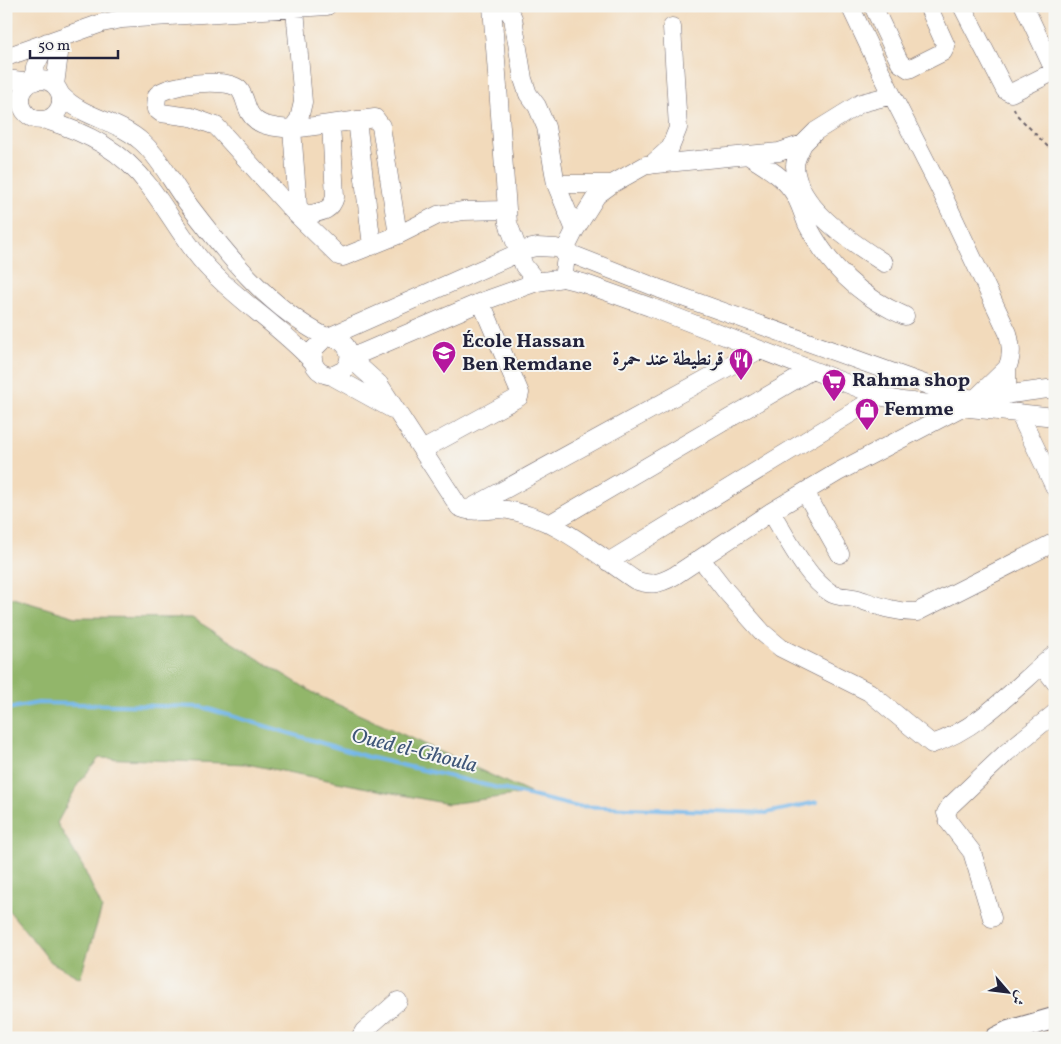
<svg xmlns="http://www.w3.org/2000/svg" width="1061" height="1044" font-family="Vollkorn,Amiri,serif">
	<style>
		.forest { fill: #92b66b; stroke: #5a6c53 }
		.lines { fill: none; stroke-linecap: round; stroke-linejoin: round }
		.stream { stroke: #75b7ea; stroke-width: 4 }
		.minor-casing { stroke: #6b6268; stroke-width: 19 }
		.major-casing { stroke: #6b6268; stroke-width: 23 }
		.path { stroke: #6b6268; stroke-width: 2; stroke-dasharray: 4 4; stroke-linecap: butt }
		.minor { stroke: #fff; stroke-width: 18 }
		.major { stroke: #fff; stroke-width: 21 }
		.labels { text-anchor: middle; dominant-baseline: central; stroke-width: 4; stroke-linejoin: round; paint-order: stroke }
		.poi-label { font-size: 20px; font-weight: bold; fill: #22223b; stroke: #f6f6f2; text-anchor: start }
		.water-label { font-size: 21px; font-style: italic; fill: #3f5678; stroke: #f6f6f2 }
	</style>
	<rect width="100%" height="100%" fill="#f6f6f2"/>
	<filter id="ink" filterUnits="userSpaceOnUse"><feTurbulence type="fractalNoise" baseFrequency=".02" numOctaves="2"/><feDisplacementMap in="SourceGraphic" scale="10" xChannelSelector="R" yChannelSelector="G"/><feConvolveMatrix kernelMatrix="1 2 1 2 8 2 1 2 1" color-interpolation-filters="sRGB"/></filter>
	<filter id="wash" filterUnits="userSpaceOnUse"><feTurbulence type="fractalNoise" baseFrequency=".0096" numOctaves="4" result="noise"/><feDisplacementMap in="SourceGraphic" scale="20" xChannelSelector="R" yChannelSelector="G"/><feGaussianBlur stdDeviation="1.12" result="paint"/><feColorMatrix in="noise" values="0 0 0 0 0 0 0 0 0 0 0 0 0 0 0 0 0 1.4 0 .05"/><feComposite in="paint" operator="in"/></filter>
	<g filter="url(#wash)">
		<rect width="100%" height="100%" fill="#f2dabb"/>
		<path class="forest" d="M6,596L76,617L192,618L317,695L530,793L448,804L247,764L99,758L78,784L57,823L83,867L102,908L80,978L51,962L6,907Z"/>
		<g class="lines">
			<path class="stream" d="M6,709L38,703L202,707L368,757L574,806L766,813L817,802"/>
		</g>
	</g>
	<g filter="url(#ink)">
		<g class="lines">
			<defs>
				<path id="minor" d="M492,6L508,223L524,266L537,282
					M505,6L513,18L523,79L528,94L537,106L546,127L556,184L575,230
					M850,6L892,95
					M873,6L900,63L909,69L943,52L946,46L928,6
					M962,6L1005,90L1011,93L1051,73L1053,68L1024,6
					M295,9L303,102L299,119L292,129C274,127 254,128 247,107C245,101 243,93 239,89C226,77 168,84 157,95L156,109L161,113L191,117L216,126L292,210L339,256L343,257L398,235L438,215L463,211L506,210
					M6,57L102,23L122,19L327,6
					M6,79L31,82
					M21 100a20 20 0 1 1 40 0a20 20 0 1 1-40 0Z
					M33,82L35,67L47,42
					M55,85L61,38
					M61,95C84,119 118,120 142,142C160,158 171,181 185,200C225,253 268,308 328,338
					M46,120C87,133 122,150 149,186C170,213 185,244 209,269C241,303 281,327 313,362
					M357,120L372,246
					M331,124L335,197C331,212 320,212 305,215L298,207L292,129L375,118L381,126L398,235
					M803,144C800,151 795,159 795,166C797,208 852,242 884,263
					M749,156C764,166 781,175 791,189C799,199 802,212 807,224C829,267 860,297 905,316
					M651,165L670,148L678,128L672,27
					M556,184H612
					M563,278L568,244L575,230L597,195L612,184L646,165L779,152L803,144L816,131L861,103L892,95L939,187L1008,333C1011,346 1013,355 1007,368
					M331,338C348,341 355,356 344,370L332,376C316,374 310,363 314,349L324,339L527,249L537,247L556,248L660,289L961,397L975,399L1055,388
					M350,356L362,353L481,302L537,282L563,278L583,283L650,307L879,396L902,401L1055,417
					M350,358L379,384L459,507C474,515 492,507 508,510C556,518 596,554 635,580C651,586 659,584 674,576L771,512L838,472L962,407
					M332,376L392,409
					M975,399L1007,368V395
					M1019,413L1055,488
					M424,449L519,397L520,393L481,302
					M805,492L840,554
					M469,509L759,350
					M771,512C786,536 807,579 831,593C838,598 851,596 861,600C879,606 897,613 917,612L1055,542
					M551,523L810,371
					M701,559L725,590L763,633L781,648L869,692L932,744C981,728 1016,686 1055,654
					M608,562L879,396
					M1042,665L1055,682
					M992,918L972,852L949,822L946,813L950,806L1006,753L1055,713
					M360,1038L364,1031L398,1001"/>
				<path id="major" d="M996,1038L1010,1031L1055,1018"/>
			</defs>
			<use href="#minor" class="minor-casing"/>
			<use href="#major" class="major-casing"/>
			<path class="path" d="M1014,108L1016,114L1055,154"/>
			<use href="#minor" class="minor"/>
			<use href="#major" class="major"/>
		</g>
	</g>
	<defs>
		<symbol id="school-pin" viewBox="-11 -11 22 30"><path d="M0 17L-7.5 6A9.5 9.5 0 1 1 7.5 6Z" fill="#b5179e" stroke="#f6f6f2"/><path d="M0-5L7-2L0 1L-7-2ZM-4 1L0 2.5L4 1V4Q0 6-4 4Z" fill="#fff"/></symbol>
		<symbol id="restaurant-pin" viewBox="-11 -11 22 30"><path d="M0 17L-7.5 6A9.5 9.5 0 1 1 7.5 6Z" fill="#b5179e" stroke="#f6f6f2"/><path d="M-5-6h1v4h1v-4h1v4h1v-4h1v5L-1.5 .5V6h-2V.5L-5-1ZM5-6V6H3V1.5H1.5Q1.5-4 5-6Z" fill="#fff"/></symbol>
		<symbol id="supermarket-pin" viewBox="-11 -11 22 30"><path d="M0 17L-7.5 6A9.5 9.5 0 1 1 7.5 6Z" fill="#b5179e" stroke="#f6f6f2"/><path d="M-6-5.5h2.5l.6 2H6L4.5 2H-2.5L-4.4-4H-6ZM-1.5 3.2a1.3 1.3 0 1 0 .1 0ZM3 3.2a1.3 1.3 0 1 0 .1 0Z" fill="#fff"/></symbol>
		<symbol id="shop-pin" viewBox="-11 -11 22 30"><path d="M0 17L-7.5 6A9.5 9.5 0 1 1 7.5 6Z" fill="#b5179e" stroke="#f6f6f2"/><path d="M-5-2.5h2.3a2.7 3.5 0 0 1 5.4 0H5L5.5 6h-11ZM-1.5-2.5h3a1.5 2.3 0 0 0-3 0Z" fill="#fff"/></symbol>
	</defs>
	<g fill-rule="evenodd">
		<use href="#school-pin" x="430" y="339" width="28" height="38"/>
		<use href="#restaurant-pin" x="727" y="346" width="28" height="38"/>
		<use href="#supermarket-pin" x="820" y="367" width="28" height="38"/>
		<use href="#shop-pin" x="853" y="396" width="28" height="38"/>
	</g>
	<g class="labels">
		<g class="poi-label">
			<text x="462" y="342">École Hassan<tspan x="462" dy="23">Ben Remdane</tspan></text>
			<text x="724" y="360" text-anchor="end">قرنطيطة عند حمرة</text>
			<text x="852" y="381">Rahma shop</text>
			<text x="884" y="410">Femme</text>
		</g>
		<g class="water-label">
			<text transform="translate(414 751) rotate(14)">Oued el-Ghoula</text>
		</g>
	</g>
	<rect width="1061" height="1044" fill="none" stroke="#f6f6f2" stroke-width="25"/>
	<g transform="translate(1008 992) rotate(118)" stroke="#f6f6f2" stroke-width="4" paint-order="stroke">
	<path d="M0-4L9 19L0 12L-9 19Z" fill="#22223b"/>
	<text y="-8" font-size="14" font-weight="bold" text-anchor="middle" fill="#22223b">ش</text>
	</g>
	<path d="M30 50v8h88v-8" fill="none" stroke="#22223b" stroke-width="2.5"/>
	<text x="38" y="50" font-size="15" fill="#22223b" stroke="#f6f6f2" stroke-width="4" paint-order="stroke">50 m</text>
</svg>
